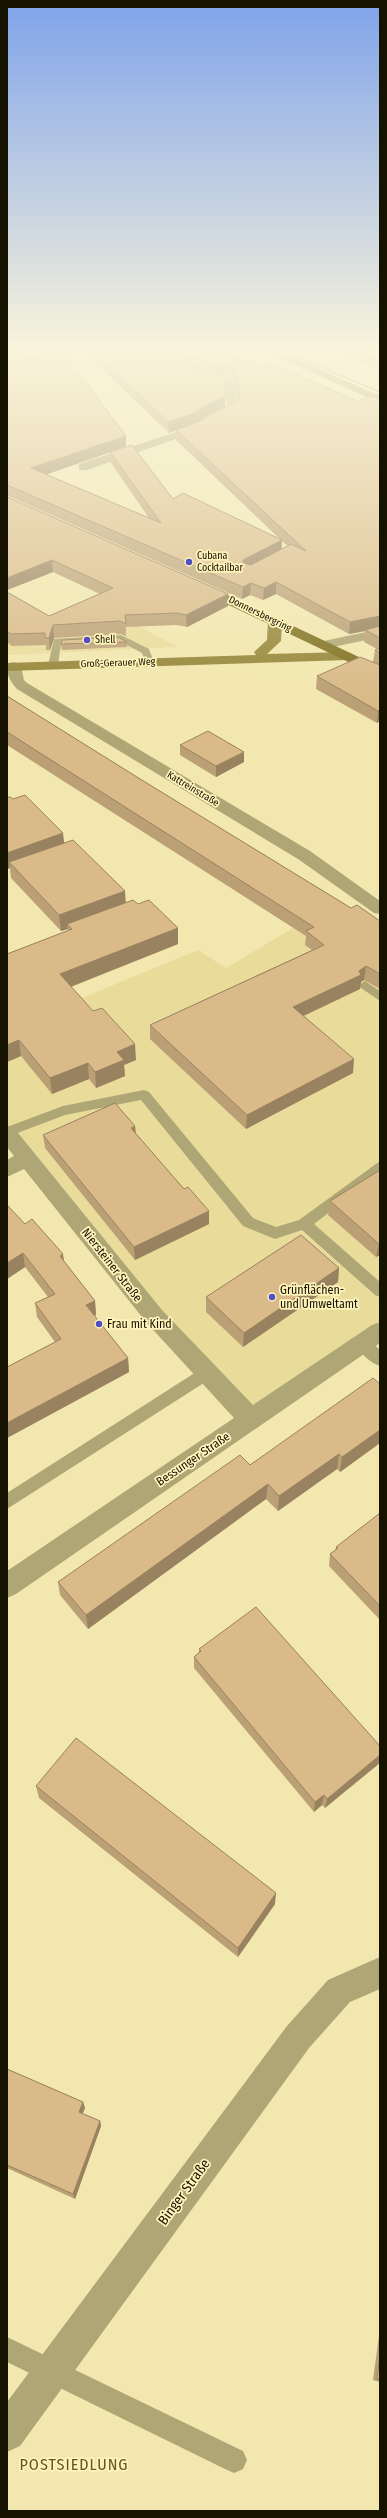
<svg xmlns="http://www.w3.org/2000/svg" width="387" height="2518" font-family="'Fira Sans Condensed',sans-serif">
	<style>
		.built { fill: #e9dc9b }
		.lines { fill: none; stroke-linecap: round; stroke-linejoin: round }
		.service { fill: #afa676; fill-rule: evenodd }
		.minor { fill: #afa676; fill-rule: evenodd }
		.secondary { fill: #958639; fill-rule: evenodd }
		.primary { fill: #7f701f; fill-rule: evenodd }
		.tram { stroke: #413b22; stroke-width: 1 }
		.wall { fill: #bba075; fill-rule: evenodd }
		.shaded-wall { fill: #98825f }
		.building { fill: #d9ba88; stroke: #98825f }
		.poi-dot { fill: #514fc6; stroke: #fff4bb; stroke-width: 1.5 }
		.labels { text-anchor: middle; dominant-baseline: central; stroke-width: 3.5; stroke-linejoin: round; paint-order: stroke }
		.far-poi-label { font-size: 10px; fill: #161200; stroke: #fff4bb; text-anchor: start }
		.far-street-label { font-size: 10px; fill: #161200; stroke: #fff4bb }
		.street-label { font-size: 12px; fill: #161200; stroke: #fff4bb }
		.poi-label { font-size: 12px; fill: #161200; stroke: #fff4bb; text-anchor: start }
		.near-street-label { font-size: 14px; fill: #161200; stroke: #fff4bb }
		.near-neighbourhood-label { font-size: 16px; letter-spacing: 1px; fill: #625822; stroke: #fff4bb }
	</style>
	<rect width="100%" height="100%" fill="#f2e7ae"/>
	<path class="built" d="M95,603L178,647L7,655V641Z
		M338,901L380,931V1331L251,1419L7,1133V1029L198,950L226,968Z"/>
	<g class="lines">
		<path class="service" d="M121,635L149,649L154,662L152,664H146L142,653L119,641L61,644L58,665L53,668L48,665L54,639Z
			M365,981L380,991V1001L361,988L359,985Z
			M144,1090L149,1092L253,1218L276,1227L299,1220L380,1161V1173L314,1224L380,1282V1297L375,1295L302,1230L275,1239L243,1226L141,1100L65,1115L7,1137V1127L63,1106Z
			M362,1337L368,1339L380,1350V1366C370,1363 359,1352 354,1343L356,1339Z
			M204,1367L210,1369L212,1374L210,1379L7,1509V1493Z
			M7,2337L243,2451L247,2460L243,2469L234,2473L225,2469L7,2362Z"/>
		<path class="minor" d="M49,347H67L7,366V360Z
			M195,370L235,381L239,408L237,410L199,431L87,470H79V464L191,427L227,407L226,385L191,375V371Z
			M380,629V637L324,649L317,645L319,642Z
			M14,662L21,666L24,680L27,683L310,851L380,901V914L374,913L298,859L17,689C11,683 4,671 9,663Z
			M7,1126L14,1128L162,1310L253,1405L372,1325L380,1322V1343L16,1594L7,1598V1571L234,1418L146,1322L24,1169L7,1177V1160L14,1156L7,1147Z
			M380,1957V1989L350,2002L309,2048L20,2446L7,2452V2402L287,2026L328,1980Z"/>
		<path class="secondary" d="M255,347H270L380,396V403Z
			M275,617L282,621L281,641L267,654L348,652L355,656L348,660L7,671V663L256,655L254,652L267,640L268,621Z"/>
		<path class="primary" d="M202,583L380,667V677L197,590L195,587Z"/>
		<path class="tram" d="M273,347L380,392"/>
	</g>
	<path class="wall" d="M7,347H59L126,436V447L173,499L280,539L176,440V430L169,433L79,347H141L154,356L160,358L142,347H193L357,401L380,400V721L377,723L316,689L317,676L373,662L375,650L377,649L364,642L365,631L349,634L276,594L263,600L250,595L242,599L8,496H7ZM29,352V360L19,355ZM225,377L235,380L238,400L200,421L195,423L225,406ZM110,452L111,463L149,518L46,475ZM282,541L288,546L282,549Z
		M323,347H380V370Z
		M7,497L228,594V606L187,627L177,625L126,627V636L121,634L54,638L50,650H46V645L12,646L7,642V592L49,616L100,594L53,572L7,590Z
		M127,642V647L62,650L61,644Z
		M7,692V696L145,782L351,908L380,921V989L364,980L361,982L360,989L304,1016L353,1073L246,1129L150,1039V1025L312,950L305,945L306,936L7,745Z
		M180,745L244,762L216,777L180,755Z
		M7,797L64,843L125,891V903L178,944L71,987L136,1060L124,1065L125,1076L96,1088L89,1079L52,1094L21,1056L7,1062V954L68,931V929L61,931L11,878L10,868L7,869Z
		M135,1126L136,1134L184,1189L209,1224L135,1260L45,1148L43,1135Z
		M380,1170V1255L376,1257L328,1215L330,1201Z
		M25,1224L64,1261L95,1301L96,1315L94,1316L128,1358L129,1372L7,1438V1367L55,1342L37,1317L35,1303L48,1297L25,1267L7,1279Z
		M339,1268L338,1282L243,1347L206,1312V1297Z
		M380,1384V1443L340,1472L337,1469L278,1511L266,1499L88,1629L60,1595L58,1582L250,1465Z
		M380,1513V1620L329,1566L330,1554L335,1551L336,1547Z
		M199,1649L380,1746L325,1808L322,1805L314,1812L194,1668V1657L199,1652Z
		M36,1786L275,1904L238,1957L39,1798Z
		M7,2069L83,2102L85,2108L82,2114L100,2121L101,2126L75,2199L7,2168Z
		M380,2328V2382L373,2380Z"/>
	<path class="shaded-wall" d="M9,347H45L28,350L29,352L7,359V348Z
		M226,395L225,406L190,426L169,433L168,422Z
		M126,436V447L32,479L31,468Z
		M282,540L281,552L242,572L243,560Z
		M52,560L53,572L7,590V578Z
		M276,582V594L263,600L264,588Z
		M251,583L250,595L242,599L243,587Z
		M228,594V606L187,627L186,615Z
		M380,616V628L365,630V631L349,634L350,622Z
		M53,625L54,638L50,650L49,638Z
		M380,710V721L377,723L378,711Z
		M244,752V762L216,777V766Z
		M63,833L65,849L9,862L10,868L7,869V853Z
		M125,891L126,907L67,924L68,929L61,931L59,915Z
		M178,928V944L62,990L60,974Z
		M366,966L364,980L361,982L360,989L292,1021L293,1007L359,971Z
		M19,1040L21,1056L7,1062V1045Z
		M135,1044L136,1060L124,1065L125,1076L96,1088L95,1072L117,1052Z
		M354,1059L353,1073L246,1129L247,1115Z
		M88,1063L89,1079L52,1094L50,1078Z
		M135,1126L136,1139L131,1128Z
		M209,1211V1224L135,1260L134,1247Z
		M380,1243V1255L376,1257L379,1244Z
		M23,1253L25,1267L7,1279V1263Z
		M63,1254L65,1268L60,1256Z
		M339,1268L338,1282L243,1347L244,1333Z
		M95,1301L96,1315L87,1319L86,1305Z
		M128,1358L129,1372L7,1438V1423Z
		M380,1430V1443L340,1472L342,1457Z
		M339,1454L337,1469L278,1511L279,1496Z
		M268,1484L266,1499L88,1629L86,1615Z
		M380,1755V1763L325,1808L327,1799Z
		M324,1795L322,1805L314,1812L315,1802Z
		M276,1893L275,1904L238,1957V1948Z
		M83,2102L85,2108L81,2118L79,2112Z
		M100,2121L101,2126L75,2199L73,2194Z"/>
	<path class="building" d="M37,347H59L126,436L31,468L161,523L110,452L132,445L173,499L183,493L282,540L243,560V563L251,565L291,544L306,551L176,430L200,421L240,399L236,369L163,349L160,347H193L262,365L269,362L357,401L371,396L380,400V616L350,622L276,582L264,588L251,583L243,587L7,485V356L16,354L33,361L41,357L28,350Z
		M89,347H141L154,356L225,376L226,395L190,415L168,422Z
		M349,347H380V360Z
		M7,497L228,594L186,615L177,613L125,615L126,624L120,621L53,625L49,638H45V633L11,634L7,631V592L49,616L113,588L52,560L7,578Z
		M380,626V638L365,630Z
		M118,637L127,642L61,644L62,640Z
		M380,648V653L375,650Z
		M360,657L380,665V710L378,711L317,676Z
		M7,696L145,782L351,908L357,905L380,921V974L366,966L359,971L361,975L293,1007L354,1059L247,1115L150,1025L324,945L306,931L314,927L7,732Z
		M208,731L244,752L216,766L180,745Z
		M25,795L63,833L7,853V797H10L13,799Z
		M73,840L125,891L59,915L9,862Z
		M133,900L138,904L149,900L178,928L60,974L93,1011L102,1008L135,1044L117,1052L124,1060L95,1072L88,1063L50,1078L19,1040L7,1045V954L72,929L67,924Z
		M115,1103L135,1126L131,1128L184,1189L188,1187L209,1211L134,1247L43,1135Z
		M380,1170V1243L379,1244L330,1201Z
		M7,1205L25,1224L32,1219L63,1254L60,1256L95,1301L86,1305L128,1358L7,1423V1367L61,1339L35,1303L55,1294L23,1253L7,1263Z
		M301,1235L339,1268L244,1333L206,1297Z
		M373,1378L380,1384V1430L342,1457L339,1454L279,1496L268,1484L86,1615L58,1582L240,1455L250,1465Z
		M380,1513V1606L330,1554L338,1548L336,1547Z
		M256,1607L380,1746V1755L327,1799L324,1795L315,1802L194,1657L201,1651L199,1649Z
		M76,1738L276,1893L238,1948L36,1786Z
		M7,2069L83,2102L79,2112L100,2121L73,2194L7,2165Z
		M380,2355V2379H377Z"/>
	<linearGradient id="sky" x2="0" y2="1"><stop stop-color="#7fa3ea"/><stop offset="0.5" stop-color="#f9f4db"/><stop offset="1" stop-color="#f9f4db" stop-opacity="0"/></linearGradient>
	<rect width="387" height="700" fill="url(#sky)"/>
	<g class="poi-dot">
		<circle cx="189" cy="562" r="4"/>
		<circle cx="87" cy="640" r="4"/>
		<circle cx="272" cy="1297" r="4"/>
		<circle cx="99" cy="1324" r="4"/>
	</g>
	<g class="labels">
		<g class="far-poi-label">
			<text x="197" y="556">Cubana<tspan x="197" dy="12">Cocktailbar</tspan></text>
			<text x="95" y="640">Shell</text>
		</g>
		<g class="far-street-label">
			<text transform="translate(260 614) rotate(26)">Donnersbergring</text>
			<text transform="translate(118 663) rotate(-2)">Groß-Gerauer Weg</text>
			<text transform="translate(193 789) rotate(31)">Kattreinstraße</text>
		</g>
		<g class="street-label">
			<text transform="translate(112 1265) rotate(52)">Niersteiner Straße</text>
			<text transform="translate(193 1459) rotate(-34)">Bessunger Straße</text>
		</g>
		<g class="poi-label">
			<text x="280" y="1290">Grünflächen-<tspan x="280" dy="14">und Umweltamt</tspan></text>
			<text x="107" y="1324">Frau mit Kind</text>
		</g>
		<g class="near-street-label">
			<text transform="translate(184 2192) rotate(-54)">Binger Straße</text>
		</g>
		<g class="near-neighbourhood-label">
			<text x="74" y="2464">POSTSIEDLUNG</text>
		</g>
	</g>
	<rect width="387" height="2518" fill="none" stroke="#161200" stroke-width="16"/>
</svg>
